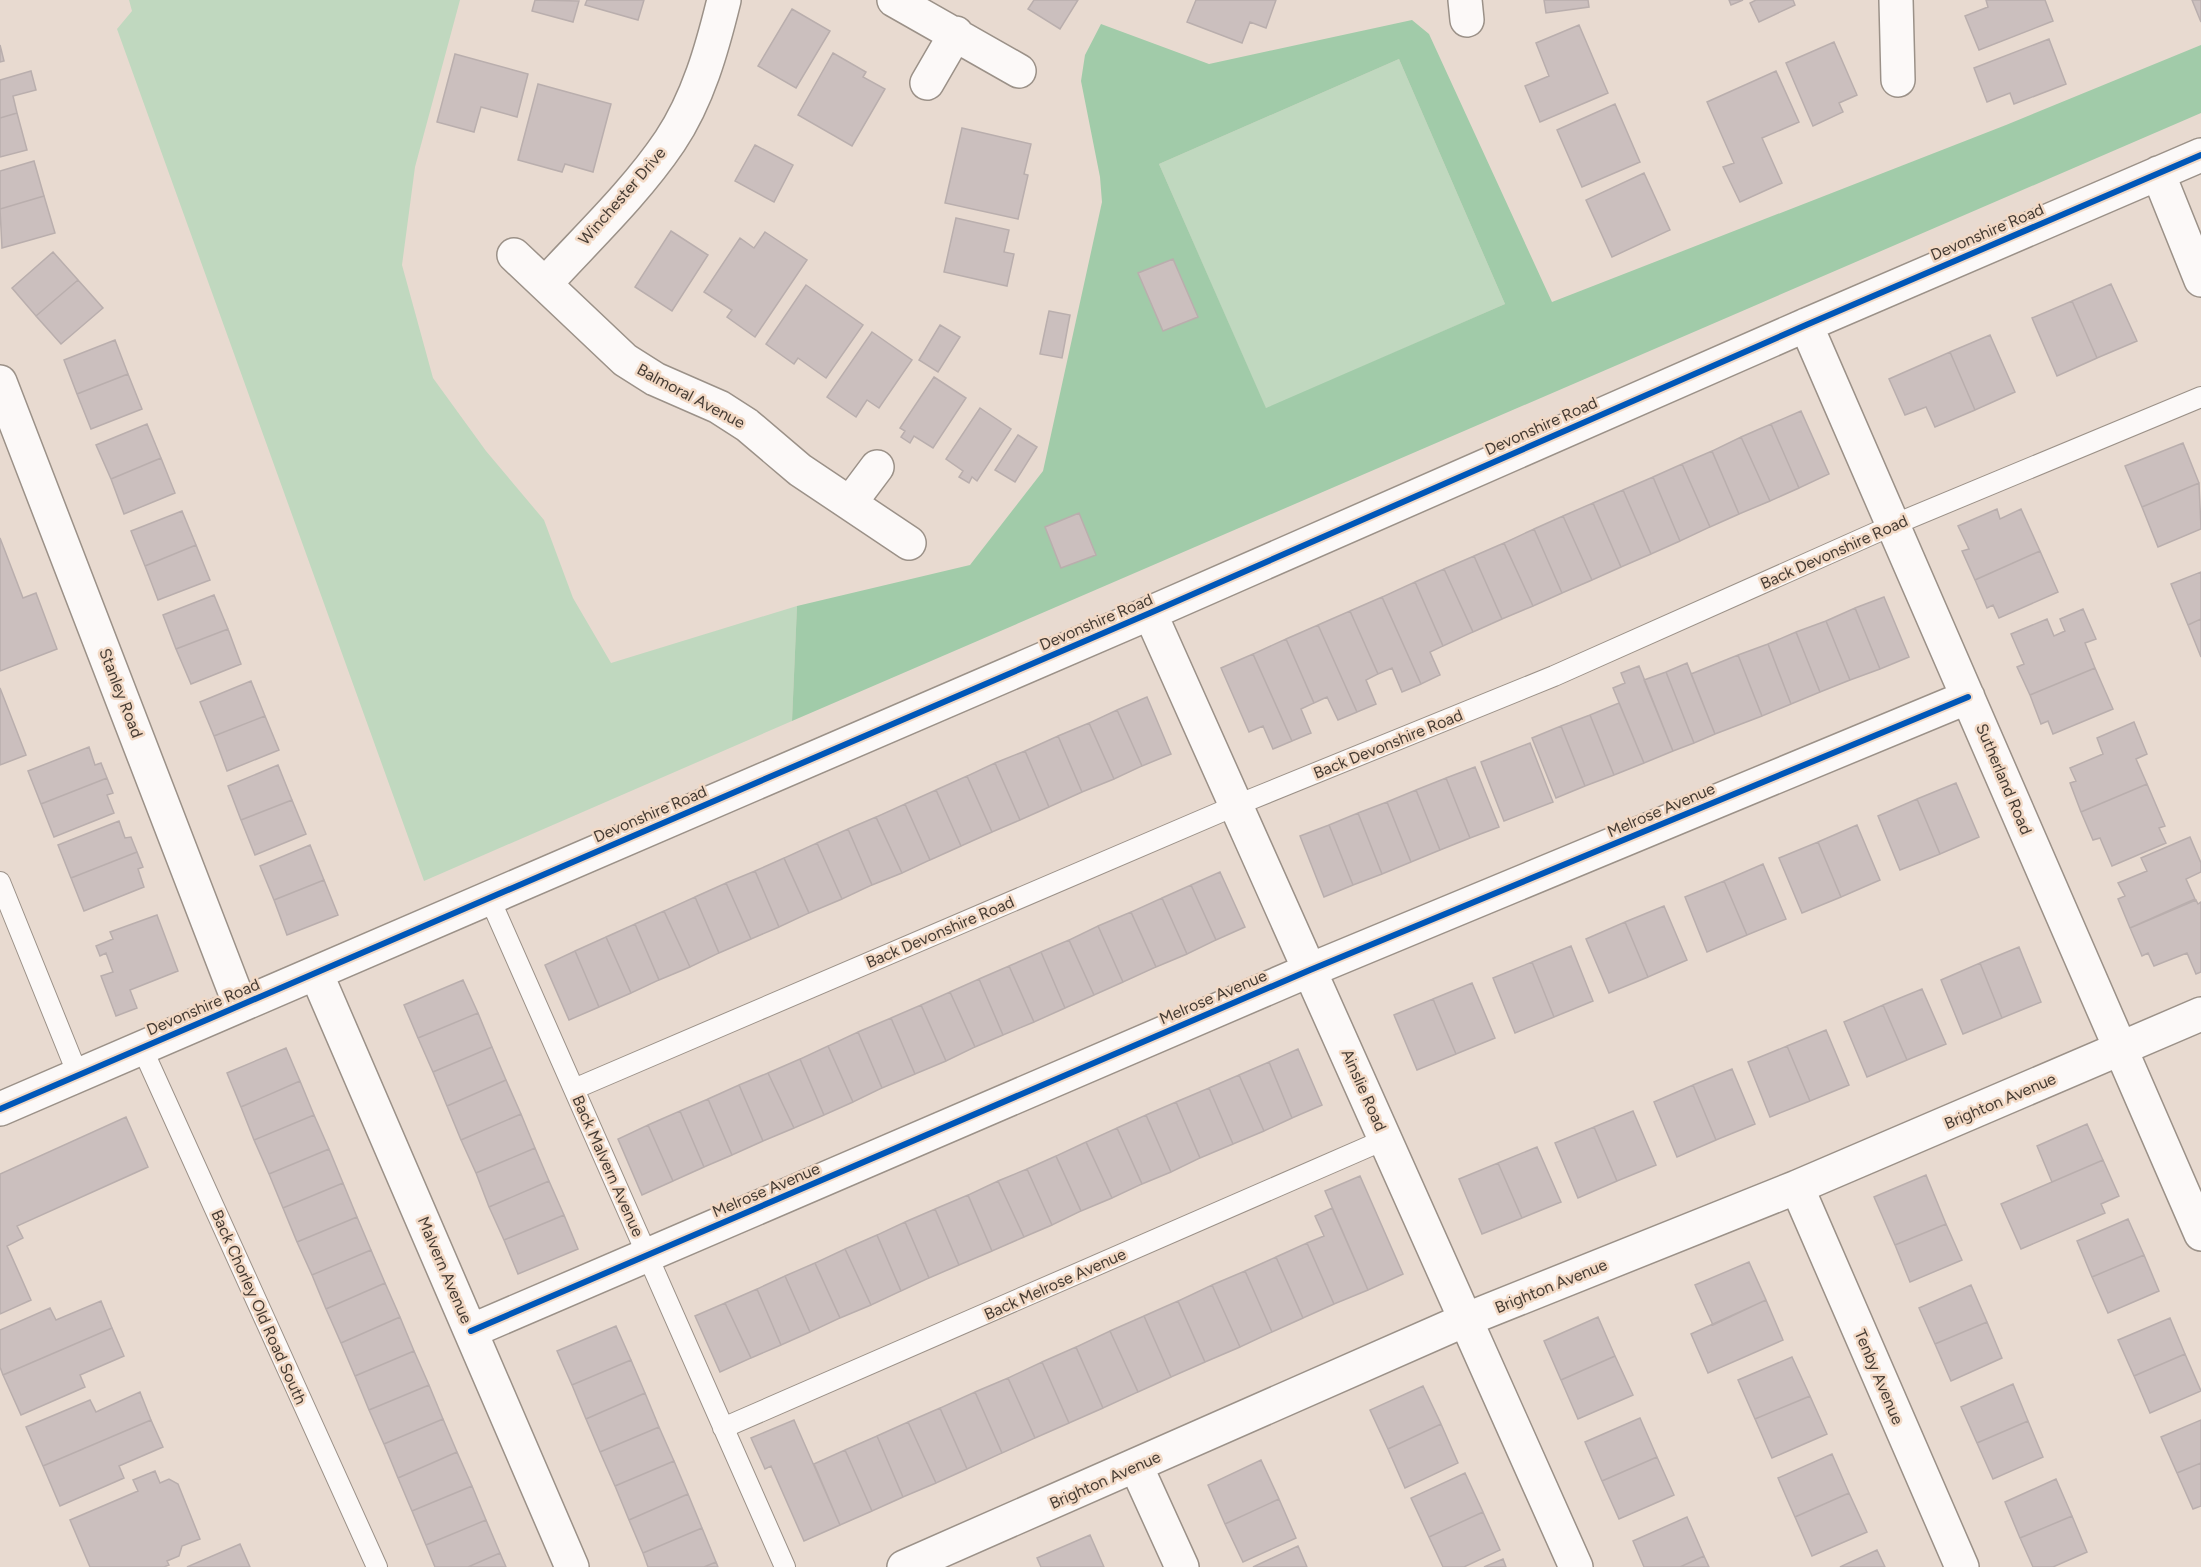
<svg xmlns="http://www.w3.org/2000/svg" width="2201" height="1567" font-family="Figtree,sans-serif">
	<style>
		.green { fill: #c0d8bf }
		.forest { fill: #a1cba9; fill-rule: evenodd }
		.building { fill: #cbbfbe; stroke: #b9aead; stroke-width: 1.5 }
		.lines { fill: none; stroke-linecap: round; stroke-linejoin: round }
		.lane-casing { stroke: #9b9188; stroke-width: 22 }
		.street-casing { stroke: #9b9188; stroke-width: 36 }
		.lane { stroke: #fcf9f8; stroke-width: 20 }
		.street { stroke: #fcf9f8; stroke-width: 33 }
		.cycleway-casing { stroke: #f2d9c5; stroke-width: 10 }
		.cycleway { stroke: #0057b8; stroke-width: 6 }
		.labels { text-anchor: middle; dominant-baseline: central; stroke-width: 5; stroke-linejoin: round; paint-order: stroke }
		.street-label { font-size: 16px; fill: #453b33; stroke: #f2d9c5 }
	</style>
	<rect width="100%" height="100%" fill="#e8dad0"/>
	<path class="green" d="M129,0H460L415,167L402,265L433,378L486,451L544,520L573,598L611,663L797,606L792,721L424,881L117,29L132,11Z
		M1399,59L1505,304L1266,409L1159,164Z"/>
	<path class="forest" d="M1412,20L1429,34L1552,302L2006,125L2201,45V113L792,721L797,606L970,565L1043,471L1102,202L1100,177L1081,81L1085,55L1101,24L1209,64ZM1399,59L1505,304L1266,408L1159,164Z"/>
	<path class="building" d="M535,0L579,1L573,22L532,11Z
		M587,0H644L638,20L585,5Z
		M1034,0H1078L1060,29L1028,9Z
		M1196,0H1276L1266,28L1250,22L1242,43L1187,22Z
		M1544,0H1588L1589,7L1546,13Z
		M1729,0H1743L1731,5Z
		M1756,0H1793L1795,5L1759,22L1750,3Z
		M1986,0H2045L2053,21L1979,50L1965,16L1988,7Z
		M2192,0H2201V22Z
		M792,9L830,31L796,88L758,66Z
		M1579,25L1608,93L1540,122L1525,86L1549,76L1536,43Z
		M2049,39L2066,84L2014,104L2010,93L1987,102L1974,68Z
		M1834,42L1857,95L1839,103L1843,112L1813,126L1786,63Z
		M0,45L4,61L0,62Z
		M833,53L866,72L863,77L885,89L852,146L798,115Z
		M455,54L528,74L517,117L481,107L474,132L437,122Z
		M31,71L36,90L13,96L17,113L0,118V80Z
		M1776,71L1799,122L1762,138L1782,183L1740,202L1723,167L1734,163L1707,102Z
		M538,84L611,104L593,172L565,164L562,172L518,160Z
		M1615,104L1640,162L1582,187L1557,130Z
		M17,113L27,150L0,157V118Z
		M962,128L1031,144L1024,174L1028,175L1018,219L945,203Z
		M755,145L793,165L774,202L735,181Z
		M34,161L44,196L0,209V171Z
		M1644,173L1670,230L1612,257L1586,200Z
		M44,196L55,233L2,248L0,209Z
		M956,218L1009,230L1004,252L1014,254L1007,286L944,272Z
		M671,231L708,255L672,311L635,287Z
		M765,232L807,260L755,337L727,317L732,310L704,292L740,238L754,248Z
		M53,252L78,280L36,316L12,288Z
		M1173,259L1198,317L1163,331L1138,273Z
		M78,280L103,308L61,344L36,316Z
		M2111,284L2137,341L2097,358L2072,301Z
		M806,285L863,325L826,378L798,358L794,364L766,344Z
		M2072,301L2097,358L2057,376L2032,318Z
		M1049,311L1070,315L1062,358L1040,354Z
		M940,325L960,337L938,372L919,360Z
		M872,332L912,360L879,408L867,400L856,417L827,397Z
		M1990,335L2015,392L1975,410L1950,352Z
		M115,340L128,374L77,394L64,360Z
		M1950,352L1975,410L1935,427L1926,407L1905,415L1889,379Z
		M128,374L142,409L91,429L77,394Z
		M934,377L966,398L933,448L914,436L910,443L901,437L905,431L900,428Z
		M980,408L1011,429L977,481L972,477L969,483L959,477L963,471L946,459Z
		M1801,411L1829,474L1799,488L1771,424Z
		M147,424L161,458L111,479L96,445Z
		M1771,424L1799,488L1770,501L1741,437Z
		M1018,435L1037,447L1015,482L995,470Z
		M1741,437L1770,501L1739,514L1712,451Z
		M2183,443L2199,483L2142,507L2125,466Z
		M1712,451L1739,514L1710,527L1682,464Z
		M161,458L175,493L124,514L111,479Z
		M1682,464L1710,527L1680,541L1653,477Z
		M1653,477L1680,541L1651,554L1623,490Z
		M2199,483L2201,529L2158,547L2142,507Z
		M1623,490L1651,554L1621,567L1593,503Z
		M1593,503L1621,567L1592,580L1563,516Z
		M1997,509L2000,519L2021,509L2040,551L1975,580L1962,551L1969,549L1958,526Z
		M182,511L196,545L145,566L131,531Z
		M1079,513L1096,555L1061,568L1045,527Z
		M1563,516L1592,580L1562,593L1534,529Z
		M1534,529L1562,593L1533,606L1504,543Z
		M0,538L23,598L36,593L57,649L0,671Z
		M1504,543L1533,606L1502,619L1474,556Z
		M196,545L210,580L158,600L145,566Z
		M2040,551L2058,592L1999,618L1993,605L1987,608L1975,580Z
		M1474,556L1502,619L1473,632L1444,569Z
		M1444,569L1473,632L1443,646L1415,582Z
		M2201,572V619L2188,625L2171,584Z
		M1415,582L1443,646L1430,652L1440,675L1421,684L1382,597Z
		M214,595L228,629L176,649L163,615Z
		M1382,597L1421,684L1402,692L1392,668L1378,674L1350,611Z
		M1884,597L1909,657L1880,669L1855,608Z
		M1855,608L1880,669L1850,680L1826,621Z
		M2083,609L2096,639L2085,643L2095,668L2030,695L2017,667L2024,664L2011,634L2047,619L2054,636L2065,631L2060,619Z
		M1350,611L1378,674L1366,680L1376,704L1357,712L1318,625Z
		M2201,619V657L2188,625Z
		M1826,621L1850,680L1820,692L1796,632Z
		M1318,625L1357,712L1338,720L1327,697L1314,703L1286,639Z
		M228,629L241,664L191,684L176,649Z
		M1796,632L1820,692L1791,704L1768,644Z
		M1286,639L1314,703L1301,709L1311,733L1292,741L1253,654Z
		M1768,644L1791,704L1762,716L1738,655Z
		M1253,654L1292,741L1273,749L1263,726L1249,732L1221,668Z
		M1738,655L1762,716L1715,734L1691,674Z
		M1687,663L1715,734L1694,743L1666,672Z
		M1639,666L1673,751L1644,763L1613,688L1625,683L1621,673Z
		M2095,668L2113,709L2053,734L2048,721L2041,724L2030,695Z
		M1666,672L1694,743L1673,751L1644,680Z
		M251,681L265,716L214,736L200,702Z
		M0,688L26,755L0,765Z
		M1147,697L1171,754L1142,766L1117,710Z
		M1619,703L1644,763L1614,775L1590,715Z
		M1117,710L1142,766L1114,779L1089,723Z
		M1590,715L1614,775L1585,786L1561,726Z
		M265,716L279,750L227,771L214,736Z
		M2134,722L2147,754L2136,759L2147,784L2081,812L2070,783L2076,781L2070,768L2103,754L2097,738Z
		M1089,723L1114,779L1082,792L1058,736Z
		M1561,726L1585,786L1556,798L1532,738Z
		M1058,736L1082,792L1049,807L1025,751Z
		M1530,743L1553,802L1504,821L1481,762Z
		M89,747L95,765L101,763L107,778L41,804L28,771Z
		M1025,751L1049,807L1020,820L995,763Z
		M995,763L1020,820L992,832L967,776Z
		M278,765L292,800L241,820L228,786Z
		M1475,767L1499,827L1470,838L1446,778Z
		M967,776L992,832L961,846L936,790Z
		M107,778L113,793L107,795L114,813L54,837L41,804Z
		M1446,778L1470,838L1440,850L1416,790Z
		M1956,783L1979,837L1940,854L1917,799Z
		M2147,784L2165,826L2159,828L2166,843L2112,866L2100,838L2093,840L2081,812Z
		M936,790L961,846L930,860L905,804Z
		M1416,790L1440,850L1411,862L1387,802Z
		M1917,799L1940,854L1900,870L1878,816Z
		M292,800L306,834L255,855L241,820Z
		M1387,802L1411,862L1382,874L1358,813Z
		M905,804L930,860L902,873L876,817Z
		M1358,813L1382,874L1353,885L1329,825Z
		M876,817L902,873L872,885L848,829Z
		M119,821L125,838L131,837L137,852L71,878L58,845Z
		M1329,825L1353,885L1324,897L1300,836Z
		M1857,825L1880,880L1841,897L1818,842Z
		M848,829L872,885L842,899L817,843Z
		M2190,837L2201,863V872L2186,879L2195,899L2130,928L2118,899L2125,896L2118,883L2147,871L2141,858Z
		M1818,842L1841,897L1802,913L1779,858Z
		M817,843L842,899L809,913L784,858Z
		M310,845L324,880L274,900L260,866Z
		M137,852L143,867L138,869L144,887L84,911L71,878Z
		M784,858L809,913L779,927L755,871Z
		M1763,864L1786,919L1747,935L1724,881Z
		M755,871L779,927L751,939L726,883Z
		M1220,872L1245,927L1216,940L1191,885Z
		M324,880L338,915L287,935L274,900Z
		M1724,881L1747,935L1707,952L1685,897Z
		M726,883L751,939L719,953L695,897Z
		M1191,885L1216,940L1187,954L1162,898Z
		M695,897L719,953L690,967L664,911Z
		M1162,898L1187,954L1156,967L1131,912Z
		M2196,900L2198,904L2201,902V972L2196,974L2187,953L2154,966L2148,953L2142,956L2130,928Z
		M1664,906L1687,960L1648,977L1625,922Z
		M664,911L690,967L659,980L635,924Z
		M1131,912L1156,967L1123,982L1098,926Z
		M157,915L178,971L130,990L137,1008L116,1016L101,976L113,972L106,953L100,956L96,946L113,939L110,932Z
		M1625,922L1648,977L1609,993L1586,939Z
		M635,924L659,980L631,993L606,937Z
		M1098,926L1123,982L1094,995L1069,940Z
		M606,937L631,993L599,1007L575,951Z
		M1069,940L1094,995L1065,1008L1041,952Z
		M1571,946L1593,1001L1554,1017L1532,962Z
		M2019,947L2041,1002L2002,1018L1980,963Z
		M575,951L599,1007L569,1020L545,965Z
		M1041,952L1065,1008L1034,1022L1009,966Z
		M1532,962L1554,1017L1515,1033L1493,978Z
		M1980,963L2002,1018L1963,1034L1941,980Z
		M1009,966L1034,1022L1003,1035L979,979Z
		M979,979L1003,1035L975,1047L950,992Z
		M463,980L478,1013L418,1038L404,1005Z
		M1472,983L1495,1038L1456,1054L1433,999Z
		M1922,989L1946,1044L1907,1060L1883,1005Z
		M950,992L975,1047L946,1061L921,1005Z
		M1433,999L1456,1054L1417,1070L1394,1015Z
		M921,1005L946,1061L915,1074L891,1018Z
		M1883,1005L1907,1060L1867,1077L1844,1022Z
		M478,1013L492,1047L433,1072L418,1038Z
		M891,1018L915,1074L882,1088L858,1032Z
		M1826,1030L1849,1085L1810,1101L1787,1046Z
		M858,1032L882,1088L853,1102L828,1046Z
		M828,1046L853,1102L824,1115L800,1059Z
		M1787,1046L1810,1101L1770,1117L1748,1062Z
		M492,1047L506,1080L447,1106L433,1072Z
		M286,1048L300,1081L241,1107L227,1073Z
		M1298,1049L1322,1105L1292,1118L1269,1062Z
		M800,1059L824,1115L794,1128L768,1073Z
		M1269,1062L1292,1118L1264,1131L1239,1075Z
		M1732,1069L1755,1124L1716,1140L1693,1085Z
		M768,1073L794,1128L763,1141L739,1085Z
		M1239,1075L1264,1131L1233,1144L1209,1088Z
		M506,1080L521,1114L461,1140L447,1106Z
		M300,1081L314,1115L254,1140L241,1107Z
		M739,1085L763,1141L732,1155L708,1099Z
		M1693,1085L1716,1140L1677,1157L1654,1102Z
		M1209,1088L1233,1144L1200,1158L1176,1102Z
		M708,1099L732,1155L704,1167L680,1111Z
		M1176,1102L1200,1158L1171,1172L1146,1115Z
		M680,1111L704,1167L673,1181L648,1125Z
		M1633,1111L1656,1165L1617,1181L1594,1127Z
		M521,1114L535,1148L476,1173L461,1140Z
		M314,1115L329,1149L269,1174L254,1140Z
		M1146,1115L1171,1172L1142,1184L1117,1128Z
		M126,1117L148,1167L17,1226L23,1238L7,1246L31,1300L0,1314V1174Z
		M2087,1124L2103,1160L2052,1182L2037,1146Z
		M648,1125L673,1181L642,1195L618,1139Z
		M1594,1127L1617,1181L1578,1198L1555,1143Z
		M1117,1128L1142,1184L1112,1198L1086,1142Z
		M1086,1142L1112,1198L1081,1211L1056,1156Z
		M1537,1147L1561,1202L1522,1218L1498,1163Z
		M535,1148L549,1181L489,1207L476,1173Z
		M329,1149L343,1183L283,1208L269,1174Z
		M1056,1156L1081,1211L1052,1225L1027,1169Z
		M2103,1160L2119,1196L2101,1204L2105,1213L2021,1249L2001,1204Z
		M1498,1163L1522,1218L1482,1234L1459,1179Z
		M1027,1169L1052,1225L1024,1237L998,1181Z
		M1926,1175L1946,1224L1895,1245L1874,1197Z
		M1360,1176L1403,1274L1368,1290L1325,1191Z
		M549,1181L564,1215L504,1240L489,1207Z
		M998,1181L1024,1237L992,1251L968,1195Z
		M343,1183L357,1217L297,1242L283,1208Z
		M968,1195L992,1251L959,1265L935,1209Z
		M1332,1208L1368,1290L1334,1304L1307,1243L1324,1236L1315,1216Z
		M935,1209L959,1265L929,1278L905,1222Z
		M564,1215L578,1249L518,1274L504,1240Z
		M357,1217L371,1250L312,1275L297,1242Z
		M2128,1219L2144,1255L2092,1277L2077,1241Z
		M905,1222L929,1278L901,1291L877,1235Z
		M1946,1224L1962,1260L1910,1282L1895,1245Z
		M877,1235L901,1291L871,1305L845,1249Z
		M1307,1243L1334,1304L1303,1318L1276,1257Z
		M845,1249L871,1305L840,1318L815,1263Z
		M371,1250L385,1283L326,1309L312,1275Z
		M2144,1255L2159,1291L2108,1313L2092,1277Z
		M1276,1257L1303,1318L1272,1332L1245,1271Z
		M1749,1262L1766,1300L1713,1325L1695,1285Z
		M815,1263L840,1318L810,1332L785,1276Z
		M1245,1271L1272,1332L1240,1347L1212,1285Z
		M785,1276L810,1332L781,1345L757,1289Z
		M385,1283L400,1317L341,1343L326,1309Z
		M1212,1285L1240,1347L1205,1362L1178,1301Z
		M1971,1285L1987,1322L1935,1344L1919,1308Z
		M757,1289L781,1345L751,1358L725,1303Z
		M1766,1300L1783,1340L1708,1373L1691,1334Z
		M101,1301L112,1328L3,1375L0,1367V1330L50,1308L56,1320Z
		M1178,1301L1205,1362L1171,1377L1144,1316Z
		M725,1303L751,1358L720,1372L695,1316Z
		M1144,1316L1171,1377L1138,1392L1110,1331Z
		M400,1317L414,1351L355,1376L341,1343Z
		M1598,1317L1615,1356L1561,1380L1544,1341Z
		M2170,1318L2185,1354L2134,1376L2118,1340Z
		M1987,1322L2002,1358L1951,1381L1935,1344Z
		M616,1326L631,1360L572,1385L557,1351Z
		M112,1328L124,1356L80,1375L85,1387L21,1415L3,1375Z
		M1110,1331L1138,1392L1103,1408L1076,1347Z
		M1076,1347L1103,1408L1069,1423L1042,1362Z
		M414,1351L429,1385L369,1410L355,1376Z
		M2185,1354L2201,1391L2150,1413L2134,1376Z
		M1615,1356L1633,1395L1578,1419L1561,1380Z
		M1792,1357L1810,1396L1755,1419L1738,1380Z
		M631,1360L645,1393L586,1419L572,1385Z
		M1042,1362L1069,1423L1035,1438L1008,1378Z
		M1008,1378L1035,1438L1002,1453L975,1392Z
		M2013,1384L2028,1421L1977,1443L1961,1407Z
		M429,1385L443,1419L384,1444L369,1410Z
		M1423,1386L1441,1424L1388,1449L1370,1410Z
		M140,1392L151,1420L43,1466L26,1427L90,1400L96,1412Z
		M975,1392L1002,1453L967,1469L940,1408Z
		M645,1393L659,1427L600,1452L586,1419Z
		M1810,1396L1827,1434L1772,1458L1755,1419Z
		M940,1408L967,1469L936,1483L908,1422Z
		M1640,1418L1657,1457L1602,1481L1585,1442Z
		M443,1419L457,1452L398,1478L384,1444Z
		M151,1420L163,1447L119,1466L124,1478L60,1506L43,1466Z
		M794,1420L840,1525L804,1541L771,1466L765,1469L751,1438Z
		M2201,1420V1463L2177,1473L2161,1437Z
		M2028,1421L2043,1457L1993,1479L1977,1443Z
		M908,1422L936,1483L903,1497L877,1436Z
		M1441,1424L1458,1463L1405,1488L1388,1449Z
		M659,1427L674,1461L615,1486L600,1452Z
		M877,1436L903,1497L872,1511L845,1450Z
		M845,1450L872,1511L840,1525L814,1464Z
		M457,1452L472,1486L412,1511L398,1478Z
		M1832,1454L1849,1493L1795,1517L1778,1478Z
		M1657,1457L1674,1495L1619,1519L1602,1481Z
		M1261,1460L1279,1499L1225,1524L1208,1485Z
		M674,1461L688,1494L629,1520L615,1486Z
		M2201,1463V1506L2193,1509L2177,1473Z
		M155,1471L160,1483L169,1479L178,1484L200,1539L182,1546L179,1556L167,1561L169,1565L164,1567H90L70,1520L138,1491L133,1480Z
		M1465,1473L1483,1512L1429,1537L1411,1498Z
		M2056,1479L2072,1516L2020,1538L2005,1502Z
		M472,1486L486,1520L426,1545L412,1511Z
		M1849,1493L1867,1532L1812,1556L1795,1517Z
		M688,1494L702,1528L643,1553L629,1520Z
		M1279,1499L1296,1538L1243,1562L1225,1524Z
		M1483,1512L1500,1550L1464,1567H1443L1429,1537Z
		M2072,1516L2087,1552L2053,1567H2033L2020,1538Z
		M1687,1517L1704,1556L1680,1567H1644L1633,1541Z
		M486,1520L500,1553L468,1567H435L426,1545Z
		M702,1528L716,1562L704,1567H648L643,1553Z
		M1090,1535L1104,1567H1041L1037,1558Z
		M240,1544L250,1567H187Z
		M1298,1546L1307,1567H1253Z
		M1877,1550L1885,1567H1840Z
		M500,1553L506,1567H468Z
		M1704,1556L1709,1567H1680Z
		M1503,1559L1506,1567H1484Z
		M716,1562L718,1567H704Z"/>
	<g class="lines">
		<defs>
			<path id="lane" d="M0,882L78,1075
				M489,897L785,1567
				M142,1048L377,1567
				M574,1089L1237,805L1554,676L1893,525L2201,397
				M723,1428L1386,1139"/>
			<path id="street" d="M894,0L1019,71
				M1465,0L1467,20
				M1896,0L1898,80
				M927,83L956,33
				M2158,173L2201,280
				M514,255L625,360L655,379L719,407L747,425L800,470L909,543
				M545,284C587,238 635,193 670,141C698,99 712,49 724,0
				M1806,325L2201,1234
				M0,382L240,1005
				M850,503L877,467
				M1150,613L1576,1567
				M316,973L572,1567
				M0,1109L1150,613L1806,325L2201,155
				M1797,1187L1962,1567
				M471,1331L1310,970L1968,697
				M1136,1466L1182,1567
				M904,1567L1465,1320L1797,1187L2201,1014"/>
		</defs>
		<use href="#lane" class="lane-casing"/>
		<use href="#street" class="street-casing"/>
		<use href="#lane" class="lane"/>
		<use href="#street" class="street"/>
		<defs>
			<path id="cycleway" d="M0,1109L1150,613L1806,325L2201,155
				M471,1331L1310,970L1968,697"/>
		</defs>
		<use href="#cycleway" class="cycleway-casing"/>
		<use href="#cycleway" class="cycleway"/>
	</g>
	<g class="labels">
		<g class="street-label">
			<text transform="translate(622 196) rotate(-49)">Winchester Drive</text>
			<text transform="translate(1987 232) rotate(-23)">Devonshire Road</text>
			<text transform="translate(691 396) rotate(28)">Balmoral Avenue</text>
			<text transform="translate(1541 426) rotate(-24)">Devonshire Road</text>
			<text transform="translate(1834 552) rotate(-24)">Back Devonshire Road</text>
			<text transform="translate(1096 622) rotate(-23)">Devonshire Road</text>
			<text transform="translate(121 693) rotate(69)">Stanley Road</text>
			<text transform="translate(1388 744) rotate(-22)">Back Devonshire Road</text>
			<text transform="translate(2004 779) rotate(67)">Sutherland Road</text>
			<text transform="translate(1661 810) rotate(-23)">Melrose Avenue</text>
			<text transform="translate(650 814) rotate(-23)">Devonshire Road</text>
			<text transform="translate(940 932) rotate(-23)">Back Devonshire Road</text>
			<text transform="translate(1213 997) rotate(-23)">Melrose Avenue</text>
			<text transform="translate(203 1007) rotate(-23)">Devonshire Road</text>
			<text transform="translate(1364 1090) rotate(66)">Ainslie Road</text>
			<text transform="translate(2000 1101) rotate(-23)">Brighton Avenue</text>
			<text transform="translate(608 1166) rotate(66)">Back Malvern Avenue</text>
			<text transform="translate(766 1190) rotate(-23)">Melrose Avenue</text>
			<text transform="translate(445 1270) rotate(67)">Malvern Avenue</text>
			<text transform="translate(1055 1284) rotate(-24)">Back Melrose Avenue</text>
			<text transform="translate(1551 1286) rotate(-22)">Brighton Avenue</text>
			<text transform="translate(259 1307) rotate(66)">Back Chorley Old Road South</text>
			<text transform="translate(1879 1377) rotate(67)">Tenby Avenue</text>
			<text transform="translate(1105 1480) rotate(-24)">Brighton Avenue</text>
		</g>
	</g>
</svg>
